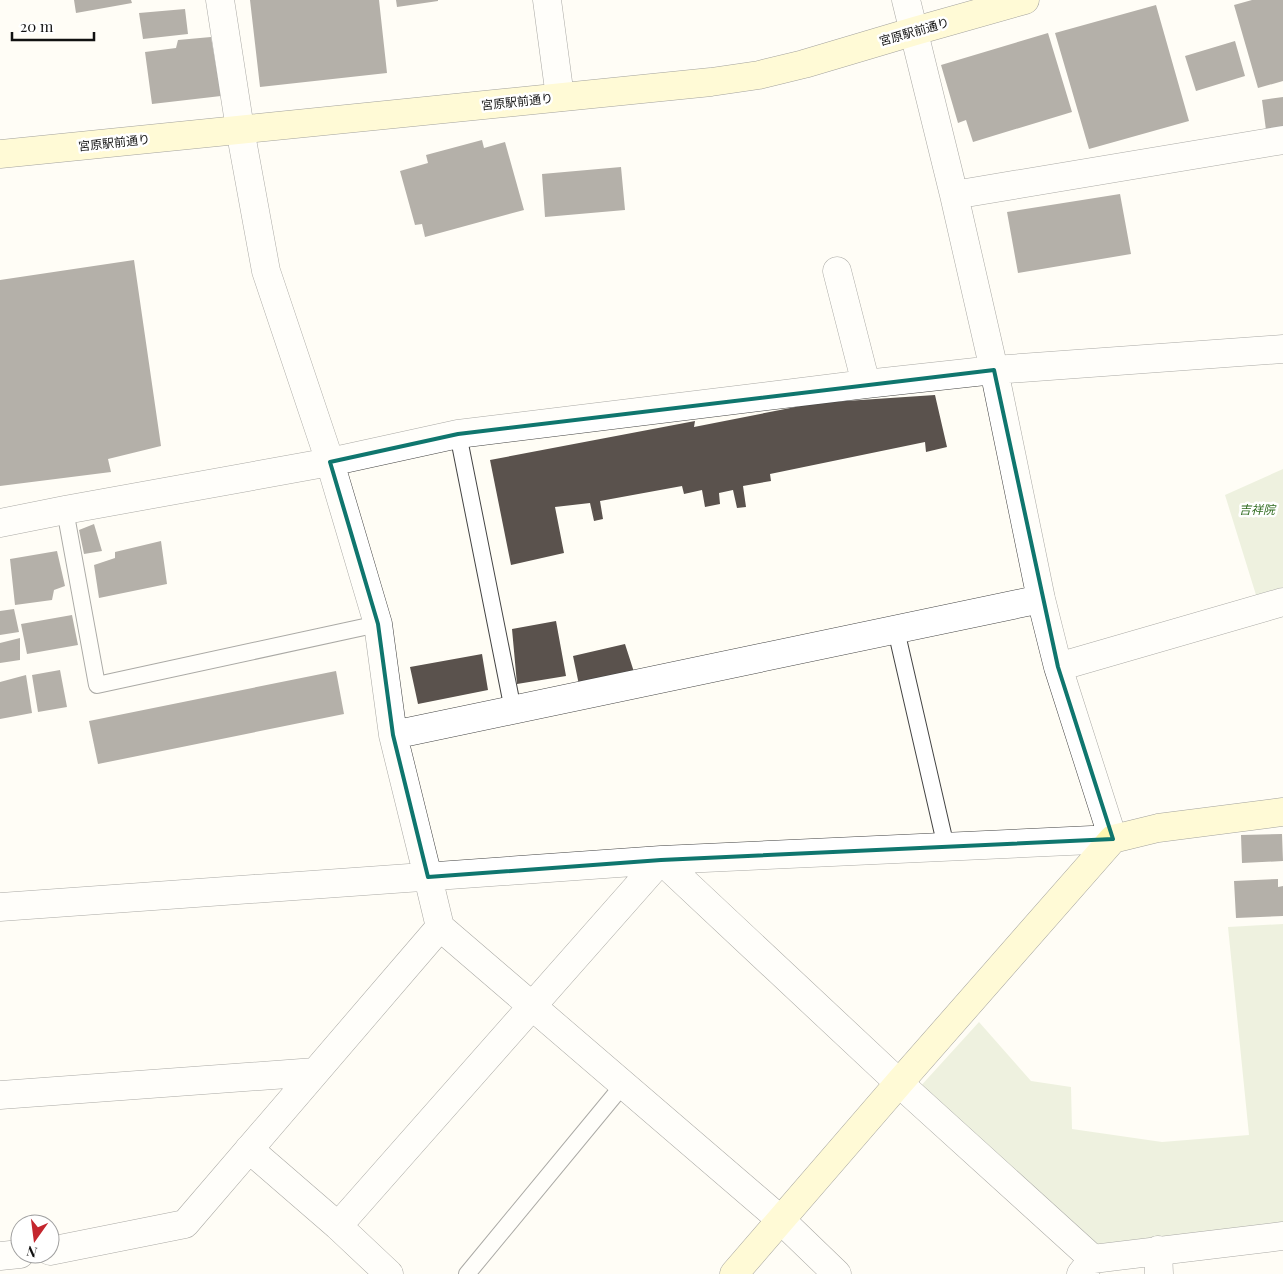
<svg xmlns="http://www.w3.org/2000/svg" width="1283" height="1274" font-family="'Playfair Display','Noto Sans JP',serif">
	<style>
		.cemetery { fill: #d9e3c4 }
		.building { fill: #5a524d }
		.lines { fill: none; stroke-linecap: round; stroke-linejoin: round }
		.lane-casing { stroke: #444; stroke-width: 18 }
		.street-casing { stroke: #444; stroke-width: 29 }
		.secondary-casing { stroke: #333; stroke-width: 29 }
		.lane { stroke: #fff; stroke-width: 16 }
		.street { stroke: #fff; stroke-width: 28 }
		.secondary { stroke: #fff6b0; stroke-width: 28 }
		.marked { fill: none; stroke: #0f766e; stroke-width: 4; stroke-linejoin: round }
		.labels { text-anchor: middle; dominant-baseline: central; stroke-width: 5; stroke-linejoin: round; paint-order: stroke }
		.street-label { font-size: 12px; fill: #111; stroke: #fff }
		.park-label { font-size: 12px; font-style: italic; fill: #2f6b1f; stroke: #fff }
	</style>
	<rect width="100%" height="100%" fill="#fffdf5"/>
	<path class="cemetery" d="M1283,469V587L1256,595L1225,495Z
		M1283,924V1224L1100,1249L918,1089L979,1022L1031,1081L1071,1087L1072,1129L1162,1142L1249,1135L1228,927Z"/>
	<path class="building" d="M74,0H131L132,3L76,13Z
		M250,0H379L387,73L260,87Z
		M396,0H438V1L397,7Z
		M1252,0H1283V81L1258,88L1234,5Z
		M1156,5L1189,121L1089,149L1055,33Z
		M185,9L188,34L143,39L139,13Z
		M1048,33L1072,112L973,142L966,120L958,123L941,65Z
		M211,37L221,96L152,104L145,52L176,48L178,40Z
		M1235,41L1245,76L1196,91L1185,56Z
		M1283,97V128L1266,130L1262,100Z
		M482,140L484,148L505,142L524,210L425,237L422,224L415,225L400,171L428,163L426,155Z
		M621,167L625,210L545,217L542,174Z
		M1120,194L1131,254L1018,273L1007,212Z
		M134,260L161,446L108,459L111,472L0,486V280Z
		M935,395L947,447L926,452L925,442L770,474L771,481L743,486L746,507L737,508L733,490L719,493L720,504L705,507L702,490L684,494L682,486L600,501L603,519L594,521L590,503L555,507L564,553L511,565L490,460L695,421L694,427L816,403Z
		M94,524L102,551L84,554L79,530Z
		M161,541L167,584L99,598L94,565L115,558V552Z
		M57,551L65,586L54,590L52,600L15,605L10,559Z
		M14,609L19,632L0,635V611Z
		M72,615L78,645L27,654L21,624Z
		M556,621L566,676L517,684L512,629Z
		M20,638V660L0,663V643Z
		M625,644L634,672L579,685L573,656Z
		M482,654L488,690L418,704L410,667Z
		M60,670L67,707L38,712L32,675Z
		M336,671L344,714L98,764L89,721Z
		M26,675L32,713L0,719V682Z
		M1282,834L1283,861L1242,863L1241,835Z
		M1278,879V887L1283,886V916L1236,918L1234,881Z"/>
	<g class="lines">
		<defs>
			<path id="lane" d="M458,434L513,710
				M65,510L97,685L378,624
				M896,630L946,847
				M467,1274L623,1085"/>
			<path id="street" d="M220,0L240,129L266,271L330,462L378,624L393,735L428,877L440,927L781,1220L837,1274
				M547,0L560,97
				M954,195L1283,140
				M837,271L866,384
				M0,523L65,510L330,462L458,434L866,384L994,370L1283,349
				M1058,667L1283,602
				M393,735L1041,599
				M0,907L661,860L1113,839L1058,667L1041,599L994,370L954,195L906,0
				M0,1095L315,1072
				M249,1149L338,1226L661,860L899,1083L1093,1259
				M338,1226L389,1274
				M1158,1250L1159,1274
				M50,1251L185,1224L440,927
				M0,1256L20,1254
				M1081,1274L1093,1259L1283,1236"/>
			<path id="secondary" d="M0,154L711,82L759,75L804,64L915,31L1025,0
				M734,1274L899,1083L1113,839L1158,828L1283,812"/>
		</defs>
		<use href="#lane" class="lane-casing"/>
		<use href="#street" class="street-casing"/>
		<use href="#secondary" class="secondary-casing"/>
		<use href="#lane" class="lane"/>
		<use href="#street" class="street"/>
		<use href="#secondary" class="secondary"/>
	</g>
	<path d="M0 0H1283V1274H0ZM994,370L1058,667L1113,839L661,860L428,877L393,735L378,624L330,462L458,434Z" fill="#fffdf5" fill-opacity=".55" fill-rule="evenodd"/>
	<path class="marked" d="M994,370L1058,667L1113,839L661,860L428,877L393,735L378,624L330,462L458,434Z"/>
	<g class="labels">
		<g class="street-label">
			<text transform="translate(914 31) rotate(-16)">宮原駅前通り</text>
			<text transform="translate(517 101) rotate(-6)">宮原駅前通り</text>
			<text transform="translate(114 142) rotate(-6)">宮原駅前通り</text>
		</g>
		<g class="park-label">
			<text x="1257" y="509">吉祥院</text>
		</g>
	</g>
	<g transform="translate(35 1239) rotate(194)"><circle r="24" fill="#ffffff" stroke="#a0a0a0"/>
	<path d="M0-4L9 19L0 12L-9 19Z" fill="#c4262e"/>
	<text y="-8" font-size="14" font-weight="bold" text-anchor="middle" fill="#111111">N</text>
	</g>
	<path d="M12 32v8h82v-8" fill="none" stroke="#111111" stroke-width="2.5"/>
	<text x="20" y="32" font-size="15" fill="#111111" stroke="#ffffff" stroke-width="4" paint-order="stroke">20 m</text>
</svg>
